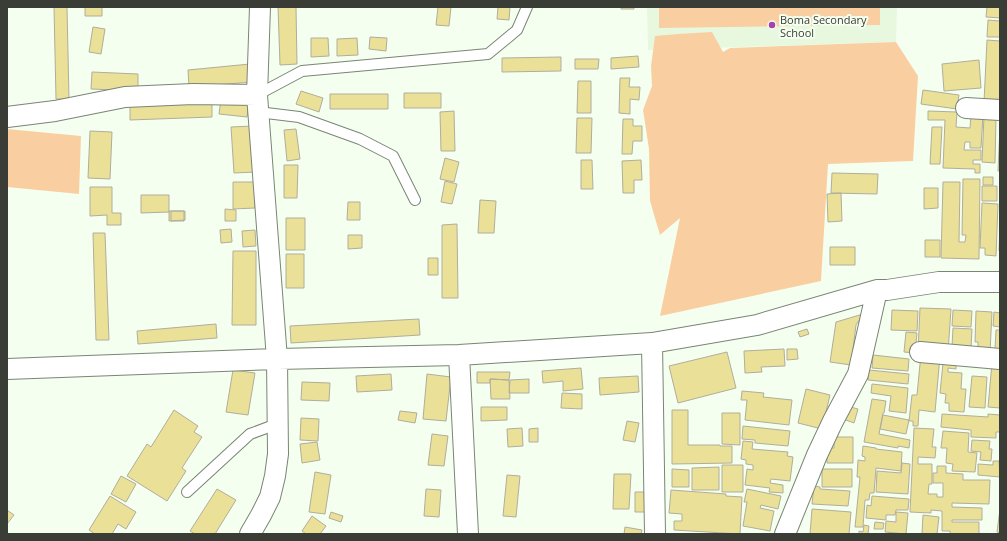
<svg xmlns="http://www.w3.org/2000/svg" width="1007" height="541" font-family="'Open Sans',sans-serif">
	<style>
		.built { fill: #e7f8df }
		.green { fill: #f9cfa2 }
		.building { fill: #eae097; stroke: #b0ae9b }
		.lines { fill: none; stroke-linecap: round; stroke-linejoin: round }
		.lane-casing { stroke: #7a8575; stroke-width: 12 }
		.street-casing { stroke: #7a8575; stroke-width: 22 }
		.lane { stroke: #fff; stroke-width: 10 }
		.street { stroke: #fff; stroke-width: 20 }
		.poi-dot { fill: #a642a8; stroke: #f5fff0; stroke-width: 1.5 }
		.labels { text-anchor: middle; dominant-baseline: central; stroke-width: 4; stroke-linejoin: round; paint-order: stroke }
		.poi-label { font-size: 11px; fill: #393d36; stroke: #f5fff0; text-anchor: start }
	</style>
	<rect width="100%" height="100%" fill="#f5fff0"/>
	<path class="built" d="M647,7H897L896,42L648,50Z"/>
	<path class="green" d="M659,7H880V25L659,28Z
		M712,32L723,52L730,48L896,42L918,76L913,161L828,164L821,281L660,316L680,218L660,235L650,201L649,149L643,110L652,86L651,66L655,36L678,34Z
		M7,129L81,136L79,194L7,187Z"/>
	<path class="building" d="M54,7H67L69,99H56Z
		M85,7H102V16H85Z
		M278,7H296L297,64L280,65Z
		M438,7H451L449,26L436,25Z
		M498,7H510L509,20L497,19Z
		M621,7H634V9H621Z
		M987,7H1000V18L986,17Z
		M988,20L1000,21V37H987Z
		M93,27L105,29L101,54L89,52Z
		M370,37L387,38L386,51L369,49Z
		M311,38H328L329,56L311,57Z
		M357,38L358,55L337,56V39Z
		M987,40L1000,41V102H984Z
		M638,56L639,67L611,69V58Z
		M561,57V71L502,72V58Z
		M575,59H599L598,69H575Z
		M979,60L981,88L944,91L942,64Z
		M250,64L252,82L189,87L188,70Z
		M92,72L138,74V91L91,89Z
		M620,78H630L629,87H640L639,100L630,99V114L619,113Z
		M578,81H591V113H577Z
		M923,90L959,95L957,109L921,104Z
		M301,91L323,98L319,112L296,104Z
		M404,93H441V108H404Z
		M330,94H388V109H330Z
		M212,99V117L130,120V102Z
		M221,99L249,102L247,117L219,114Z
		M454,111L455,151H441L440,112Z
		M928,111L957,112L956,127L970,128L971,115H983L981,148H970V142H965L964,150H981V160H973V164H980V173H975V169L943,168L945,120H928Z
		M984,116H996L995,163L982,162Z
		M577,118H592L591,153H576Z
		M623,119H633V126H642V141H633L632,154H622Z
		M253,126L256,172L234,173L231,127Z
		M1000,126V171H998Z
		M932,127H942L940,164H930Z
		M296,129L300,159L287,161L284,130Z
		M90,131L112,132L110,179L88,178Z
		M445,158L459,162L454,182L440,179Z
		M581,160H592L593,189H581Z
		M641,160L642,180H634V193H623L622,161Z
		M284,165H298L297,198H284Z
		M832,173L878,174L877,194L831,193Z
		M983,177H993V185H983Z
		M963,179H980L979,259L941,258L943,182H960L959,242H965L966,235H962Z
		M445,181L457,184L452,204L441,202Z
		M233,182H255V208L233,209Z
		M982,186H997V201H982Z
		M90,187H112V213H121V225H107V215L90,216Z
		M924,188H938V208L924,209Z
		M841,193L842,221L828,222L827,194Z
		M141,195H169V212L141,213Z
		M480,200L496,201L494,233H478Z
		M348,202H360V220H347Z
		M982,203L998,204L996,256L985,255V248H980Z
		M225,209L236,210V221H225Z
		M169,211H184V221H169Z
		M171,211H185V220L171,221Z
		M286,218H305V250H286Z
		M1000,223V251H999Z
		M457,224L458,298H442V225Z
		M231,229L232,242L221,243L220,230Z
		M255,230L256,246L243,247L242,231Z
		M93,233H105L109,340H96Z
		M348,235H362V248L348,249Z
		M925,240H940V257H925Z
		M830,247H855V265H830Z
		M233,251H256V325H232Z
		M286,254H304V288H286Z
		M428,258H438V275H428Z
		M920,308L951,309L948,352L918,351Z
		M892,310L918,311L917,331L891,330Z
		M953,310L972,311L971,327L952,326Z
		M976,311L992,312L990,353H978V342H975Z
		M994,312L1000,313V327L993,326Z
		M863,314L856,325L851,365L830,362L836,322Z
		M419,319L420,335L291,343L290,326Z
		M216,324L217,338L138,344L137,331Z
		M953,328L972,329L971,348L952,347Z
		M807,329L809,334L800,337L798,332Z
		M996,330H1000V349H995Z
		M906,332L917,333L915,353L904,352Z
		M784,349L785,366L761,367L762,372L745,373L744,351Z
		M787,349H797L798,359L787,360Z
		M727,352L736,388L678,403L669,366Z
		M921,354L940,356L935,412L919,410L918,426H913V421H909L912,395H917Z
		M873,355L909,359L908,371L872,368Z
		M943,363L956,364V369L948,368V372L962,373L961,389H966L964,412L949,411V403H945L946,394L940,393Z
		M992,363H1000V408L988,407Z
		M581,368L583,389L563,391V381L543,383L542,371Z
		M233,370L255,373L248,415L226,412Z
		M869,370L909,374L908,384L868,380Z
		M477,372H510L509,380L490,379V383H477Z
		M391,374L392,390L357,392L356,376Z
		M427,374L451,377L446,421L423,419Z
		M638,376L639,392L600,395L599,378Z
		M972,376L987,377L985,408L969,407Z
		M490,379L509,380L510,399H491Z
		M529,379V393H509L510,380Z
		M302,382L330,383L329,401L301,400Z
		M872,384L908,388L906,413L889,411L891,396L871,393Z
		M806,389L830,395L822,429L798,423Z
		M742,391L764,393L763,397L792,400L789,425L745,420L747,400H741Z
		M562,393L582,394V409L561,408Z
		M872,399L886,401L884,413H883L879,434L910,440L909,448L898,446V448L864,442Z
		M847,406L858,409L854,423L843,419Z
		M481,407H507V420L481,421Z
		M174,410L198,426L194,432L202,437L182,468L186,471L167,501L127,476L147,444L151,447Z
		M672,410H688V445H720V446H732V463L672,464Z
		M400,411L417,413L415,423L398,420Z
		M722,413H740V445L722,444Z
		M942,414L988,417V414L1000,415V432H996V438L971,437V430L941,427Z
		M883,415L909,420L906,434L880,429Z
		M301,418L319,419L318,441L300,440Z
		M627,421L639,423L635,442L623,440Z
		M743,426L790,431L788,446L755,443V440L742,439Z
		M522,428L523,446L508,447L507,429Z
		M538,428V442H529V429Z
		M914,428L934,429L932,447H936L935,458L918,457V464H932V484H929L928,494H937V497H943V483H933V473H937V466H946V473L963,474V480H990L989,504L952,503V507L982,508V520H952V522H979V534H950V531H942V511L931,510V513L910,512Z
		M943,431L969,433L968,452L977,453L975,472L952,471L953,464L946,463L947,448H941Z
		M432,434L448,436L444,466L428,465Z
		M834,437H853V463H827V448H834Z
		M972,440L990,441L989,449H992L991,461L980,460L981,452L971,451Z
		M743,441L753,442L752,449L788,452L787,456L793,457L790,481L771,479L770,483L783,485V493L769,492L770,488L745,485L747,469L753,470V465L746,464V460L741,459Z
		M317,442L320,460L302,463L300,444Z
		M863,446L876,448V449L902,452L901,471L876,468L874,493H870L869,500H865L863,527H855L860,477H857L858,460L865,461V457L862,456Z
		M993,461H999L1000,477L978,475V464L993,465Z
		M902,463L910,464L908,494L876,492L877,471L901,473Z
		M722,465H743V492H722Z
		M719,467V490H692V468Z
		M672,469L689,470V487H672Z
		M822,469H852V487H822Z
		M315,472L331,475L325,514L309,512Z
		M614,474H631L629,509H613Z
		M507,475L520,476L516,517L503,516Z
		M121,476L136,484L126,502L111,494Z
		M814,486L820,487V489L850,491L848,506L812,504Z
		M217,489L236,500L215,534H195L190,531Z
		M426,489L441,490L439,517L424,516Z
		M747,489L781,496L778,509L761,505L760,508L774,511L770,531L743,526L747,502H744Z
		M671,490L726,494V496L742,497L740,534L674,530V521H682V514L669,513Z
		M635,492H648V512H635Z
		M110,496L136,512L126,529L118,524L112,534H95L89,530Z
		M872,496L909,499L908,510H896L895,515H886V520L866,518L867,505L871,506Z
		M812,509L851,512L849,534H810Z
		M1000,509V533L997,532Z
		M7,510L14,515L7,524Z
		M331,512L343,516L341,522L329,518Z
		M896,512L908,513L906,534L885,532L886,521L896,522Z
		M923,515L939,517L937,534H922Z
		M312,516L326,526L320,534H306L302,531Z
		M875,522L884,523L883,529H874Z
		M864,525L869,526L868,534H859V531L863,532Z
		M625,527L642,530L641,534H624Z"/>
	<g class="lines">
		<defs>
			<path id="lane" d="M257,95L302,71L488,54L517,30L527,7
				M258,112L299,117L360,139L393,156L415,200
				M187,492L250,434L277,424"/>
			<path id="street" d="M966,108L1000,110
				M7,117L55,111L125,97L193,94L257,95
				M652,343L655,534
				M920,352L1000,359
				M459,355L468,534
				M7,369L277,359L459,355L652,343L757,325L877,290H887L939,282H1000
				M250,534L261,515L270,497L275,476L278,454L277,359L257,95L260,7
				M785,534L817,455L833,421L858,374L877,290"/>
		</defs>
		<use href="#lane" class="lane-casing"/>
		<use href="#street" class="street-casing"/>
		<use href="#lane" class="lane"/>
		<use href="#street" class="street"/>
	</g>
	<circle class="poi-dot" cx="772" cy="25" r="4"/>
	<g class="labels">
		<g class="poi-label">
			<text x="780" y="19">Boma Secondary<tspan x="780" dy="13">School</tspan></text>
		</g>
	</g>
	<rect width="1007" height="541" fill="none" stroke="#393d36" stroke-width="16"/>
</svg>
